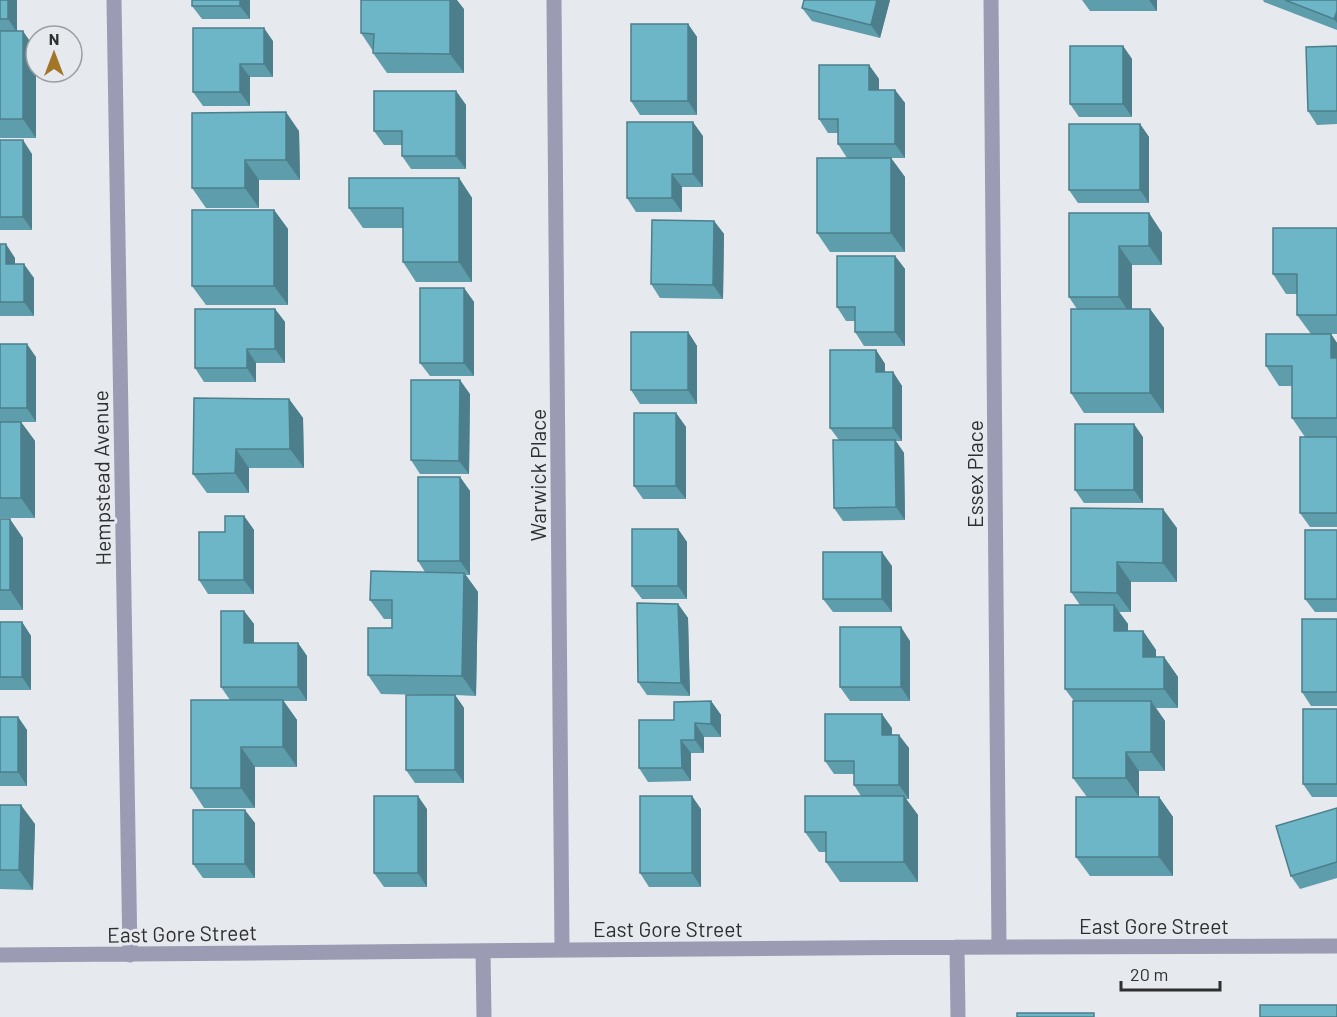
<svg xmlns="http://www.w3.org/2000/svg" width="1337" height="1017" font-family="Barlow,sans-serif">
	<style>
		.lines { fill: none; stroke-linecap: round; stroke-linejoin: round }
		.minor { stroke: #9b9bb3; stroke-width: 15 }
		.wall { fill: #5e9dab }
		.shaded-wall { fill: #4c7f8b }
		.building { fill: #6db6c7; stroke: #4c7f8b; stroke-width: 1.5 }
		.labels { text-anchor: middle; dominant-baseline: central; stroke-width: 6; stroke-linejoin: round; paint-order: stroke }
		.street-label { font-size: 21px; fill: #2e2f30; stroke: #e6e9ed }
	</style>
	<rect width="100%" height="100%" fill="#e6e9ed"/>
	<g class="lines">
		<path class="minor" d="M114,0L130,955
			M554,0L562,950
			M991,0L999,947
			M957,947L958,1017
			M483,951L484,1017
			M0,955C152,955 305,952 457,951C750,948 1044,946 1337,946"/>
	</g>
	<path class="wall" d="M0,0H17V31L36,138H0Z
		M250,0V19H202L192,6Z
		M890,0L880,38L812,21L802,8Z
		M1082,0H1157V11H1090Z
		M1263,0H1337V30L1264,2Z
		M464,9V73H387L373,53V51L361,33Z
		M688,24L697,37V115H640L631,101Z
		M273,41V77H250V106H203L193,92Z
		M1123,46L1132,59V117H1079L1070,104Z
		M1337,46V124L1317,125L1308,111Z
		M869,65L879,79V90H895L905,103V158H847L838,144V133H828L819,119Z
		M456,91L466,105V169H411L402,156V145H384L374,131Z
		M1140,124L1149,137V203H1078L1069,190Z
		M299,131L300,180H259V208H206L192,188Z
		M703,136V187H682V212H636L627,198Z
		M0,140L32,154V230H0Z
		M891,158L905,177V252H830L817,233Z
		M459,178L472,198V282H416L403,262V228H363L349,208Z
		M274,210L288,229V305H206L192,286Z
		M1149,213L1162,233V265H1132V309H1150L1164,328V413H1084L1071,393L1077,309L1069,297Z
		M714,221L724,234L723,299L660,298L651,284Z
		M1337,228V334H1331L1337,343V527H1310L1300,513L1305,437L1292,418V386H1279L1266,366L1311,334L1297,315V294H1286L1273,274Z
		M0,244L15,258V264L34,278V316H0Z
		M895,256L905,269V346H864L855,332V321H846L837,307Z
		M464,288L474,302V376H430L420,363Z
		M275,309L285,322V363H256V382H204L195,368Z
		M688,332L697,346V404H640L631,390Z
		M0,344L36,357V422H21L35,441V518H0Z
		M876,350L885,364V372H893L902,386V441H896L904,453L905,520L843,521L834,508L839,440L830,428Z
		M470,394L469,474H420L411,460Z
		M289,399L303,418L304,468H249V493H207L193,474Z
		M676,413L686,427V499H643L634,486Z
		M1143,437V503H1084L1075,490Z
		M460,477L470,491V575H466L478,592L476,696L455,695L464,708V783H415L406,770L428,695L381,694L368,675L392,628V619H384L370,600L425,572L418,561Z
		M1071,508L1177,528V582H1131V612H1119L1128,624V631H1143L1156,650V657H1164L1178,677V708H1156L1165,721V771H1139V797H1159L1173,817V876H1090L1076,857L1087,797L1073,778L1074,701L1065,689L1080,605L1071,592Z
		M244,516L254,530V594H208L199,580L225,532Z
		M0,519L23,538V610H0Z
		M678,529L687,542V599H642L632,586Z
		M1337,530V612H1315L1305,599Z
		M892,566V612H833L823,599Z
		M678,604L688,618L690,696L647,695L638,682Z
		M244,611L254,624V643H298L307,656V701H283L297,720V767H255V808H204L191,788L230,700L221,687Z
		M1337,619V706H1311L1302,692Z
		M0,622H22L31,636V690H0Z
		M910,641V701H850L840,687Z
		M711,701L721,715V737H704V753H691V781L648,782L639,768L674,720Z
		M1337,709V797H1312L1303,784Z
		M0,717H18L27,730V786H0Z
		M892,728V735L909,748V799H906L918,815V882H840L826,862V852H819L805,832L861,796L854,785V774H834L825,761Z
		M0,805L35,824L33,890L0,889Z
		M1337,808V878L1300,889L1291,876Z
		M427,809V887H384L374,873Z
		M701,809V887H649L640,873Z
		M255,823V878H203L193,864Z"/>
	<path class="shaded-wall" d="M8,0H17V32L8,19Z
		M240,0H250V19L240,6Z
		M450,0H457L464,9V73L450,54Z
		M877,0H890L880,38L871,25Z
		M1149,0H1157V11Z
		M1337,11V23L1334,19Z
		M688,24L697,37V115L688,101Z
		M264,28L273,41V77L264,64Z
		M23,31L36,50V138L23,119Z
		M1123,46L1132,59V117L1123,104Z
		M240,64L250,77V106L240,92Z
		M869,65L879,79V103L869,90Z
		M895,90L905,103V158L895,144Z
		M456,91L466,105V169L456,156Z
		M286,112L299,131L300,180L286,160Z
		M693,122L703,136V187L693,174Z
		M1140,124L1149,137V203L1140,190Z
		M23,140L32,154V230L23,217Z
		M891,158L905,177V252L891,233Z
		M245,160L259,180V208L245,188Z
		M672,174L682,187V212L672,198Z
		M459,178L472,198V282L459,262Z
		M274,210L288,229V305L274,286Z
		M1149,213L1162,233V265L1149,246Z
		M714,221L724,234L723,299L713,285Z
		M6,244L15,258V278L6,264Z
		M1119,246L1132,265V317L1119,297Z
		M895,256L905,269V346L895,332Z
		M24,264L34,278V316L24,302Z
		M464,288L474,302V376L464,363Z
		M275,309L285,322V363L275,349Z
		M1150,309L1164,328V413L1150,393Z
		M688,332L697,346V404L688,390Z
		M1331,334L1337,343V367L1331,358Z
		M27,344L36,357V422L27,408Z
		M247,349L256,363V382L247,368Z
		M876,350L885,364V386L876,372Z
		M893,372L902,386V441L893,428Z
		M460,380L470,394L469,474L459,461Z
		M289,399L303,418L304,468L290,449Z
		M676,413L686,427V499L676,486Z
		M21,422L35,441V518L21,498Z
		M1134,424L1143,437V503L1134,490Z
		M895,440L904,453L905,520L896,507Z
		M236,449L249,468V493L235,473Z
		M460,477L470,491V575L460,561Z
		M1163,509L1177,528V582L1163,563Z
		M244,516L254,530V594L244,580Z
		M10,519L23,538V610L10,590Z
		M678,529L687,542V599L678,586Z
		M882,552L892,566V612L882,599Z
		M1117,562L1131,582V612L1117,593Z
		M464,573L478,592L476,696L462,676Z
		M678,604L688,618L690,696L681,683Z
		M1114,605L1128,624V650L1114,631Z
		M244,611L254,624V656L244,643Z
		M22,622L31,636V690L22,677Z
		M901,627L910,641V701L901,687Z
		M1143,631L1156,650V677L1143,657Z
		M298,643L307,656V701L298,687Z
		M1164,657L1178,677V708L1164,689Z
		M455,695L464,708V783L455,770Z
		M283,700L297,720V767L283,747Z
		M711,701L721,715V737L711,724Z
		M1151,701L1165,721V771L1151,752Z
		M882,714L892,728V748L882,735Z
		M18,717L27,730V786L18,772Z
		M695,723L704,737V753L695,740Z
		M899,735L909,748V799L899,785Z
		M681,740L691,753V781L682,768Z
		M241,747L255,767V808L241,788Z
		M1126,752L1139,771V797L1126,778Z
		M418,796L427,809V887L418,873Z
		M692,796L701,809V887L692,873Z
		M904,796L918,815V882L904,862Z
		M1159,797L1173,817V876L1159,857Z
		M21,805L35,824L33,890L19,870Z
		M245,810L255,823V878L245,864Z"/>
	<path class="building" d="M0,0H8V19H0Z
		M192,0H240V6H192Z
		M361,0H450V54L373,53L374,34L361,33Z
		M804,0H877L871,25L802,8Z
		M1285,0H1337V11L1334,19Z
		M631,24H688V101H631Z
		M193,28H264V64H240V92H193Z
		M0,31H23V119H0Z
		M1070,46H1123V104H1070Z
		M1337,46V111H1308L1306,47Z
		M819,65H869V90H895V144H838V119H819Z
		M374,91H456V156H402V131H374Z
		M286,112V160H245V188H192V113Z
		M627,122H693V174H672V198H627Z
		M1069,124H1140V190H1069Z
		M0,140H23V217H0Z
		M817,158H891V233H817Z
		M349,178H459V262H403V208H349Z
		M192,210H274V286H192Z
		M1069,213H1149V246H1119V297H1069Z
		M652,220L714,221L713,285L651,284Z
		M1273,228H1337V315H1297V274H1273Z
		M0,244H6V264H24V302H0Z
		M837,256H895V332H855V307H837Z
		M420,288H464V363H420Z
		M195,309H275V349H247V368H195Z
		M1071,309H1150V393H1071Z
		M631,332H688V390H631Z
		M1266,334H1331V358H1337V418H1292V366H1266Z
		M0,344H27V408H0Z
		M830,350H876V372H893V428H830Z
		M411,380H460L459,461L411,460Z
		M194,398L289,399L290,449H236L235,473L193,474Z
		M634,413H676V486H634Z
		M0,422H21V498H0Z
		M1075,424H1134V490H1075Z
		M1300,437H1337V513H1300Z
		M833,440H895L896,507L834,508Z
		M418,477H460V561H418Z
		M1071,508L1163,509V563L1117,562V593L1071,592Z
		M225,516H244V580H199V532H225Z
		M0,519H10V590H0Z
		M632,529H678V586H632Z
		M1305,530H1337V599H1305Z
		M823,552H882V599H823Z
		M371,571L464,573L462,676L368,675V628H392V600H370Z
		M637,603L678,604L681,683L638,682Z
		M1065,605H1114V631H1143V657H1164V689H1065Z
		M221,611H244V643H298V687H221Z
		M1302,619H1337V692H1302Z
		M0,622H22V677H0Z
		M840,627H901V687H840Z
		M406,695H455V770H406Z
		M191,700H283V747H241V788H191Z
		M711,701V724L695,723V740H681L682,768H639V720H674V702Z
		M1073,701H1151V752H1126V778H1073Z
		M1303,709H1337V784H1303Z
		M825,714H882V735H899V785H854V761H825Z
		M0,717H18V772H0Z
		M374,796H418V873H374Z
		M640,796H692V873H640Z
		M805,796H904V862H826V832H805Z
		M1076,797H1159V857H1076Z
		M0,805H21L19,870H0Z
		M1337,808V862L1291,876L1276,826Z
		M193,810H245V864H193Z
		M1260,1005H1337V1017H1260Z
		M1017,1013H1094V1017H1017Z"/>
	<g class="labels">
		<g class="street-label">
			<text transform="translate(974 474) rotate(-90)">Essex Place</text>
			<text transform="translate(537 475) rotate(-90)">Warwick Place</text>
			<text transform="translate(101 478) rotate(-91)">Hempstead Avenue</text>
			<text x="1154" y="925">East Gore Street</text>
			<text x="668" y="928">East Gore Street</text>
			<text transform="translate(182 933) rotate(-1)">East Gore Street</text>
		</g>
	</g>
	<g transform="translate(54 54)"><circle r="28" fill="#e6e9ed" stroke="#9c9fa1" stroke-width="1.5"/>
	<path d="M0-4.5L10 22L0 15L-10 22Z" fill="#a27527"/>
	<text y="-9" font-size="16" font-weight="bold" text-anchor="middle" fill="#2e2f30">N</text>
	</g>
	<path d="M1121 981v9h99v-9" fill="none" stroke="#2e2f30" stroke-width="3"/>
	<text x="1130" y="981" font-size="18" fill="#2e2f30" stroke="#e6e9ed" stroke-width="4.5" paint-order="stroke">20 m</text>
</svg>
